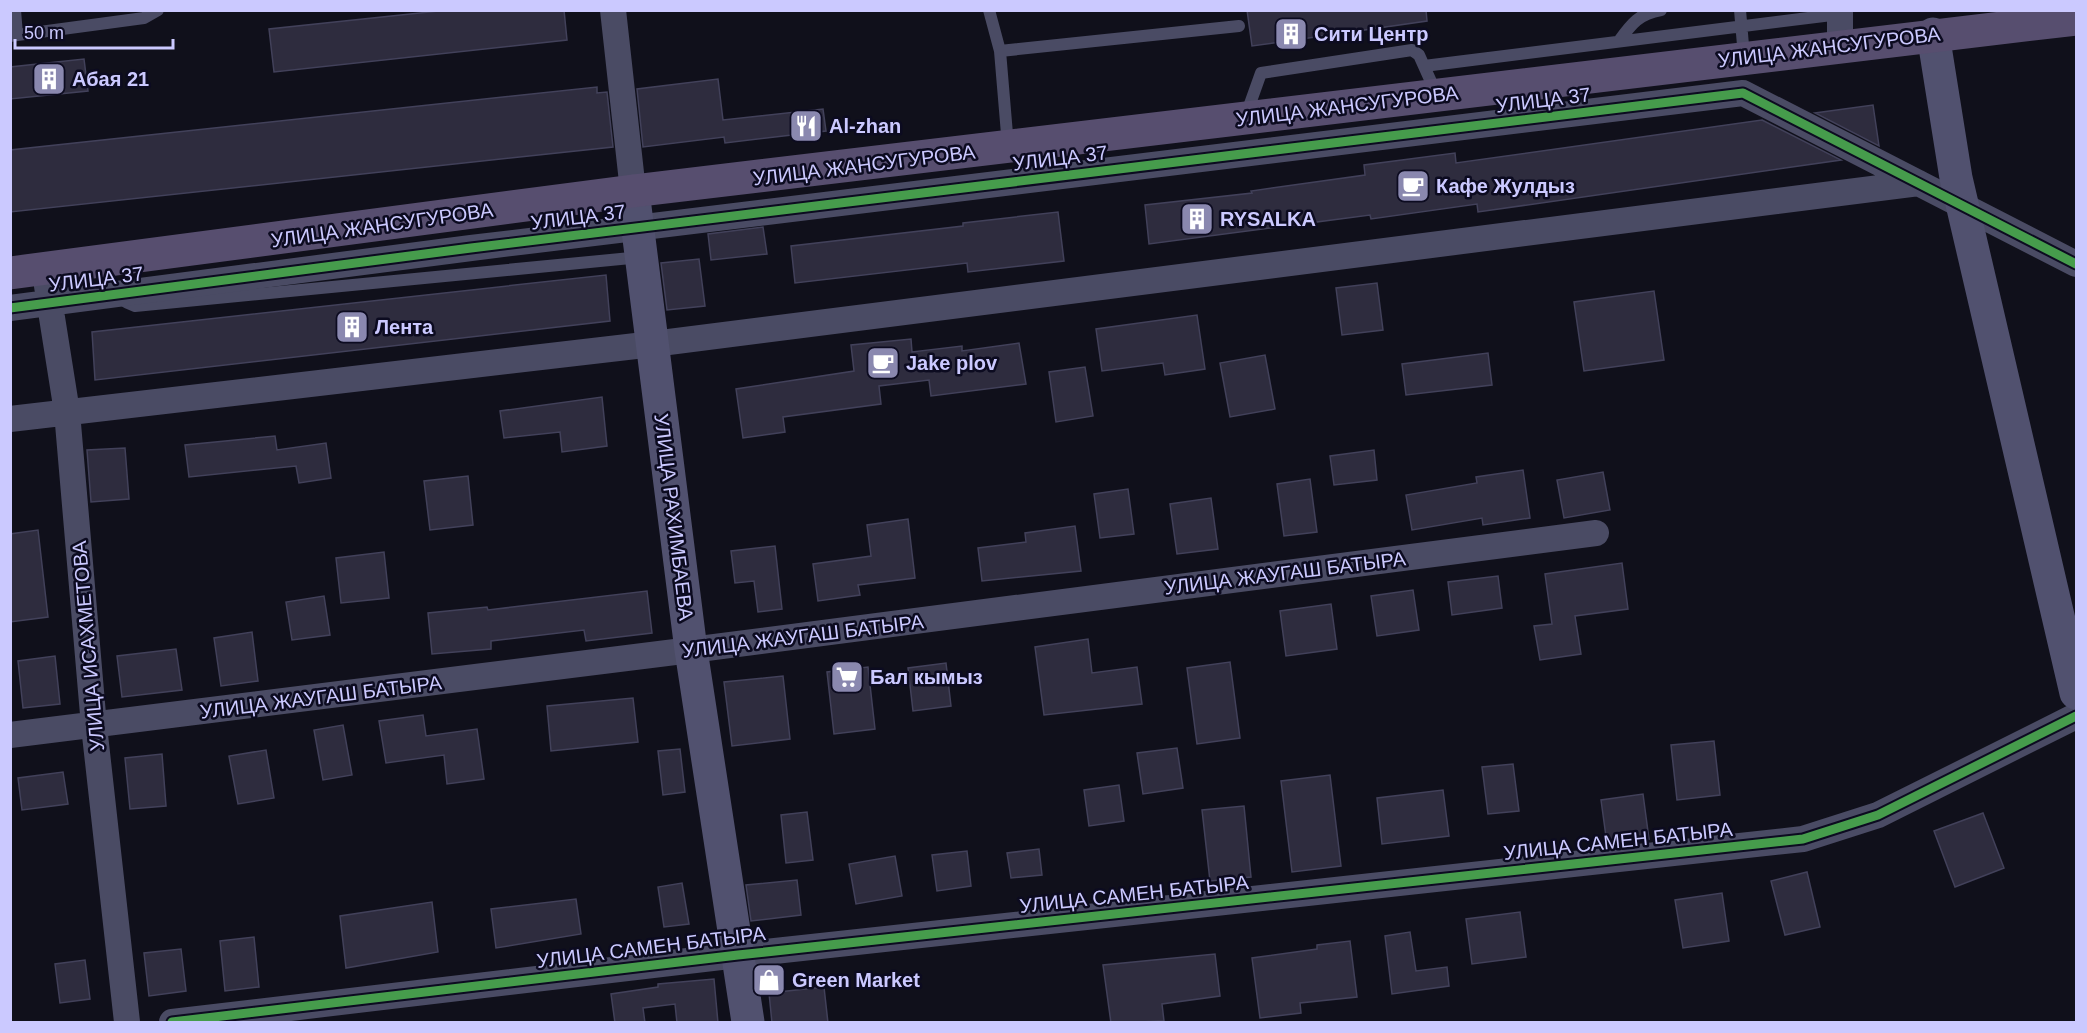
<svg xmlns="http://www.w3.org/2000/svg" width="2087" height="1033" font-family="Helvetica,sans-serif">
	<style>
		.building { fill: #2e2c3e; stroke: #42415a; stroke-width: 1.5 }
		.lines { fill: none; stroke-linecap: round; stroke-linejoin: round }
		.lane { stroke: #4a4b64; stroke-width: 12 }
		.street { stroke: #4a4b64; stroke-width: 26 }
		.secondary { stroke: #51516f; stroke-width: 33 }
		.primary { stroke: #574e6f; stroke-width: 33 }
		.cycleway-casing { stroke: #0c0b20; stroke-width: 13 }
		.cycleway { stroke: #469c4c; stroke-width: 9 }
		.labels { text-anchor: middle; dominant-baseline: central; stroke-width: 5; stroke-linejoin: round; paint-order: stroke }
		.poi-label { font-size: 20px; font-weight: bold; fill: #cbc9ff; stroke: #0c0b20; text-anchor: start }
		.street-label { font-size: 20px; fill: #cbc9ff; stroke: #0c0b20 }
	</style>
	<rect width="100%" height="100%" fill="#10101b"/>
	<path class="building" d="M448,10H564L567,40L274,72L269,29Z
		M1247,10H1426L1427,21L1252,46Z
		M84,59L88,91L10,99V67Z
		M718,79L723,120L823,109L826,131L725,143L724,137L643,147L637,89Z
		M597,87V93L607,92L613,147L10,212V150Z
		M1873,105L1879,146L1815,113Z
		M1762,120L1841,160L1478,212L1477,204L1371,219L1370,215L1149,244L1145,205L1252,193L1251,191L1365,175L1364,165L1455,153L1456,163Z
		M1058,212L1064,261L968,272L967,263L795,283L791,246L963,226V223Z
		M763,227L767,254L711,260L708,234Z
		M699,259L705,306L667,310L661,263Z
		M606,275L610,321L95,380L92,332Z
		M1377,283L1383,330L1342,335L1336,288Z
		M1654,291L1664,360L1584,371L1574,302Z
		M1197,315L1205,369L1165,375L1163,363L1102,371L1096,329Z
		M911,339L912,352L962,346V351L1019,343L1026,384L931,396L929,380L879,386L881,404L783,417L785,432L743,438L736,389L854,371L851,345Z
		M1488,353L1492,385L1406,395L1402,364Z
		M1265,355L1275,409L1230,417L1220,363Z
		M1085,367L1093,416L1056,422L1049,372Z
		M602,397L607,446L562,452L560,432L504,438L500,411Z
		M275,436L277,450L326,443L331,478L299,483L296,466L189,477L185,445Z
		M125,448L129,499L91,502L87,450Z
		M1374,450L1377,480L1334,485L1330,456Z
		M1523,470L1530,518L1483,525L1482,518L1412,530L1406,495L1477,483L1476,477Z
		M1603,472L1610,510L1564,518L1557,480Z
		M468,476L473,525L430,530L424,481Z
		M1310,479L1317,532L1284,536L1277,484Z
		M1128,489L1134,534L1100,538L1094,494Z
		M1211,498L1218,549L1177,554L1170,504Z
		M908,519L915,578L858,585L860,595L818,601L813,564L871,556L867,525Z
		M1075,526L1081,571L982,581L978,548L1026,542L1025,533Z
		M38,530L48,617L10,622V534Z
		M775,546L782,609L758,612L754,581L735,583L731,551Z
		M384,552L389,598L341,603L336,558Z
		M1622,563L1628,609L1575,616L1581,654L1540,660L1534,626L1552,624L1545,574Z
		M1498,576L1502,608L1452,615L1448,582Z
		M1413,590L1419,630L1377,636L1371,596Z
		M647,591L652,633L586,641L584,630L491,641V649L432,654L428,613L487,607L488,610Z
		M324,596L330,635L292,640L286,602Z
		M1331,604L1337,649L1286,656L1280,611Z
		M252,632L258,681L221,686L214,638Z
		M1088,639L1092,673L1137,667L1142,704L1044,715L1035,647Z
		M176,649L182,690L122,697L117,656Z
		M55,656L60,704L23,708L18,661Z
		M1230,662L1240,738L1197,744L1187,668Z
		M946,663L951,706L913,711L908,668Z
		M868,667L875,729L834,734L827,672Z
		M783,676L790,739L732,746L724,682Z
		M633,698L638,742L551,751L547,706Z
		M423,715L426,736L477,729L484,779L447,784L444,755L386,763L379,721Z
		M343,725L352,775L323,780L314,730Z
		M1714,741L1720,795L1677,800L1671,745Z
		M1177,748L1183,788L1143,794L1137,753Z
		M680,749L685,792L663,795L658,751Z
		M266,750L274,798L238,804L229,756Z
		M162,754L166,806L130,809L125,758Z
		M1513,764L1519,811L1488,814L1482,767Z
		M63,772L68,804L22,810L18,778Z
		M1330,775L1341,866L1292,872L1281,781Z
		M1119,785L1124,821L1089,826L1084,790Z
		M1443,790L1449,836L1382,844L1377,798Z
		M1643,794L1649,839L1607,844L1601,800Z
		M1244,806L1251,877L1210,881L1202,810Z
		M807,812L813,860L786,863L781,815Z
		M1983,813L2004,868L1955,887L1934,831Z
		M1039,849L1042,875L1011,878L1007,853Z
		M967,851L971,886L937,891L932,855Z
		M895,856L902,896L856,904L849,864Z
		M1807,872L1820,927L1785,935L1771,881Z
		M797,880L801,915L751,921L746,885Z
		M682,883L689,924L664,927L658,887Z
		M1722,893L1729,941L1683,948L1675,900Z
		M576,899L581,934L496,948L491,909Z
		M432,902L438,952L346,968L340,916Z
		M1520,912L1526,957L1472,964L1466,919Z
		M1410,932L1416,971L1447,967L1449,986L1392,994L1385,936Z
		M254,937L259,987L225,991L220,941Z
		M1350,941L1357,997L1300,1003L1301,1013L1260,1018L1252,958L1317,949V945Z
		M181,949L186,991L149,996L144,953Z
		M1215,954L1220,996L1162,1004L1164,1021L1111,1023L1103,965Z
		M85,960L90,999L60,1003L55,964Z
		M714,979L718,1023H677L675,1004L643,1008L645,1023H615L611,994L658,987V984Z
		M824,987L828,1023H772L769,993Z"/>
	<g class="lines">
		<path class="lane" d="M15,10L17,35
			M989,10L1000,51L1008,146
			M1740,10L1744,57
			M10,36L144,18L158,10
			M1619,41C1632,23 1639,14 1661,10
			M1000,51L1239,26
			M1424,66L1840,14
			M1246,115L1261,73L1412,50L1419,55L1437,95
			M107,263C109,285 113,299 135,306L641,257"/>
		<path class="street" d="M613,10L633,191
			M1840,46V10
			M47,286L67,412L94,726L127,1022
			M10,308L471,248L1743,93L2076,264
			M10,419L653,344L1919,183
			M10,735L691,650L1596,533
			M172,1022L738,955L1803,839L1878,815L2076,716"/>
		<path class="secondary" d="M1933,34L1956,178L2076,693
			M633,191L691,650L748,1022"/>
		<path class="primary" d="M10,273L633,191L2076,19"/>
		<defs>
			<path id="cycleway" d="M10,308L471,248L1743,93L2076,264
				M172,1022L738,955L1803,839L1878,815L2076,716"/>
		</defs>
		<use href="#cycleway" class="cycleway-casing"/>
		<use href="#cycleway" class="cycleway"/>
	</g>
	<defs>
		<symbol id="building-square" viewBox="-11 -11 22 22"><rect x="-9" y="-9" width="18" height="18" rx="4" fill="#8a88af" stroke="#0c0b20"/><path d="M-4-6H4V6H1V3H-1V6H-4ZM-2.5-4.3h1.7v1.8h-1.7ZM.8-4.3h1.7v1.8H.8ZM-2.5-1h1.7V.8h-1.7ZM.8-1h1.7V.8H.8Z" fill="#fff"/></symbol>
		<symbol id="restaurant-square" viewBox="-11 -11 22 22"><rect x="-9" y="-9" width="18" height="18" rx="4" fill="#8a88af" stroke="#0c0b20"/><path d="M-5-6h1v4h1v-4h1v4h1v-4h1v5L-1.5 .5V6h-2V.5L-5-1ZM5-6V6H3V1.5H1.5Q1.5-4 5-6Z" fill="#fff"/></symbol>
		<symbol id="cafe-square" viewBox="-11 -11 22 22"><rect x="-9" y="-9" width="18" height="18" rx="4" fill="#8a88af" stroke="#0c0b20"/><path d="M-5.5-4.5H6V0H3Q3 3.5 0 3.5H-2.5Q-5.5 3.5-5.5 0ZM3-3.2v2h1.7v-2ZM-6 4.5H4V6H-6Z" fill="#fff"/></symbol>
		<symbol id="supermarket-square" viewBox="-11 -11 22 22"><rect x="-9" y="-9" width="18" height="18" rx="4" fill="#8a88af" stroke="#0c0b20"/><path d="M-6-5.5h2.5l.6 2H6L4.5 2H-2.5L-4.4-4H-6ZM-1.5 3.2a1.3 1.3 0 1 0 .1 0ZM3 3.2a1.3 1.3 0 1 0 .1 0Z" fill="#fff"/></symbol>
		<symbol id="shop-square" viewBox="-11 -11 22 22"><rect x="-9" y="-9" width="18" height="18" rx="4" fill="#8a88af" stroke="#0c0b20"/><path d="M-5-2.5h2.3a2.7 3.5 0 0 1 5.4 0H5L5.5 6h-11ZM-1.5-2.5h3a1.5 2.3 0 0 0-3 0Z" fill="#fff"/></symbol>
	</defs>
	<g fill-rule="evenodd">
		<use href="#building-square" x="1272" y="15" width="38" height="38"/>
		<use href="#building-square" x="30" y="60" width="38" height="38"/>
		<use href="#restaurant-square" x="787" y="107" width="38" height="38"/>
		<use href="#cafe-square" x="1394" y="167" width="38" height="38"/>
		<use href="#building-square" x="1178" y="200" width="38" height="38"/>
		<use href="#building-square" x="333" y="308" width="38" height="38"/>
		<use href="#cafe-square" x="864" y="344" width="38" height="38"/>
		<use href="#supermarket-square" x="828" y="658" width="38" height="38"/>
		<use href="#shop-square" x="750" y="961" width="38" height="38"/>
	</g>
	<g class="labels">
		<g class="poi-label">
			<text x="1314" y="34">Сити Центр</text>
			<text x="72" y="79">Абая 21</text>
			<text x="829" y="126">Al-zhan</text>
			<text x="1436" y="186">Кафе Жулдыз</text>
			<text x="1220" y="219">RYSALKA</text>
			<text x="375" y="327">Лента</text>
			<text x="906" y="363">Jake plov</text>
			<text x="870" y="677">Бал кымыз</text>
			<text x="792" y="980">Green Market</text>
		</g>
		<g class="street-label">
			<text transform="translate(1829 47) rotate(-7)">УЛИЦА ЖАНСУГУРОВА</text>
			<text transform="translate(1543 100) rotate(-7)">УЛИЦА 37</text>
			<text transform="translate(1347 106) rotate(-7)">УЛИЦА ЖАНСУГУРОВА</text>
			<text transform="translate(1060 158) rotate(-7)">УЛИЦА 37</text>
			<text transform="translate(864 165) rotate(-7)">УЛИЦА ЖАНСУГУРОВА</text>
			<text transform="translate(578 217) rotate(-7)">УЛИЦА 37</text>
			<text transform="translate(382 225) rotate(-8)">УЛИЦА ЖАНСУГУРОВА</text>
			<text transform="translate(96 279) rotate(-7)">УЛИЦА 37</text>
			<text transform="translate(674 517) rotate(83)">УЛИЦА РАХИМБАЕВА</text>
			<text transform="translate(1285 573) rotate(-7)">УЛИЦА ЖАУГАШ БАТЫРА</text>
			<text transform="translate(803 636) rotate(-7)">УЛИЦА ЖАУГАШ БАТЫРА</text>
			<text transform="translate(88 646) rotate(-95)">УЛИЦА ИСАХМЕТОВА</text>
			<text transform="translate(321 697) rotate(-7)">УЛИЦА ЖАУГАШ БАТЫРА</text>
			<text transform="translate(1618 841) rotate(-6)">УЛИЦА САМЕН БАТЫРА</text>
			<text transform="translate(1134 894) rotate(-6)">УЛИЦА САМЕН БАТЫРА</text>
			<text transform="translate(651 947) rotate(-7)">УЛИЦА САМЕН БАТЫРА</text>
		</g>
	</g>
	<rect width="2087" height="1033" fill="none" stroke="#cbc9ff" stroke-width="24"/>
	<path d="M15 39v9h158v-9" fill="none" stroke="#cbc9ff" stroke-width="3"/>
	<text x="24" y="39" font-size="18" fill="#cbc9ff" stroke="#0c0b20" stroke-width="4.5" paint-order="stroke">50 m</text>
</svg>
